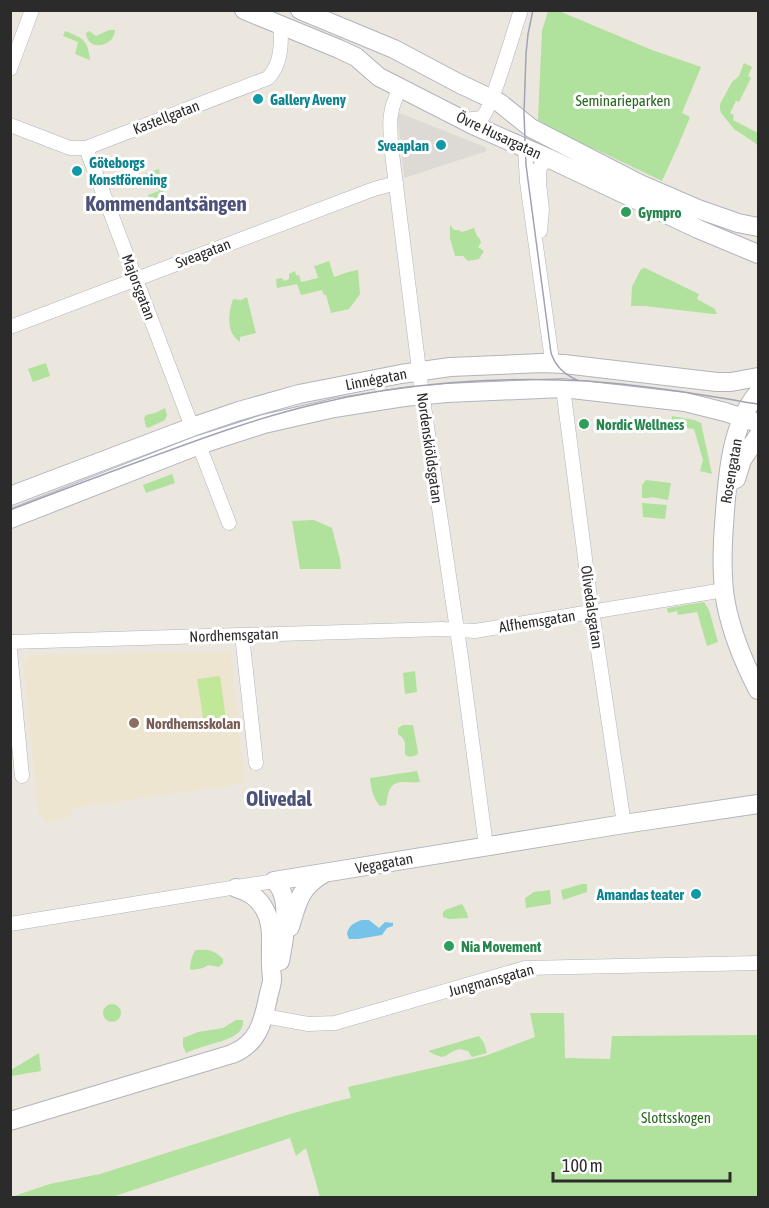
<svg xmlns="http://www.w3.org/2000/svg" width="769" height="1208" font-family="'Asap Condensed',sans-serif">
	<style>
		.education { fill: #ede5cf }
		.green { fill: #b0e19d }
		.pitch { fill: #c1e799 }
		.plaza { fill: #dddad5 }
		.water { fill: #76c3ea }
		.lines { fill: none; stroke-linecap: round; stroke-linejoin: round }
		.street-casing { stroke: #b1b3be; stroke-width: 15 }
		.secondary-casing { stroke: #b1b3be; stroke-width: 20 }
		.street { stroke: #fff; stroke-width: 14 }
		.secondary { stroke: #fff; stroke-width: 18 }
		.tram { stroke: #a1a3b5; stroke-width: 1.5 }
		.culture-dot { fill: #0f9aa8; stroke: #fff; stroke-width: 2 }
		.leisure-dot { fill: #2e9e5b; stroke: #fff; stroke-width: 2 }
		.education-dot { fill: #8d6e63; stroke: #fff; stroke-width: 2 }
		.labels { text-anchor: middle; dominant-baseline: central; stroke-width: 6; stroke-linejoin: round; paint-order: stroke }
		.culture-label { font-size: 15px; font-weight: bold; fill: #0d838f; stroke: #fff; text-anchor: start }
		.park-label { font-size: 15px; fill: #28661e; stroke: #fff }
		.street-label { font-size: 15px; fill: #2b2b2b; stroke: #fff }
		.leisure-label { font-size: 15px; font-weight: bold; fill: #27864d; stroke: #fff; text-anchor: start }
		.education-label { font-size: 15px; font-weight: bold; fill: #785e54; stroke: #fff; text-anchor: start }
		.district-label { font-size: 21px; font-weight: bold; fill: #4d527a; stroke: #fff }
	</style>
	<rect width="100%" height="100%" fill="#ece7de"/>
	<path class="education" d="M230,652L245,783L74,808L67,818L47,822L38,813L23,663L31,655Z"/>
	<path class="green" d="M548,11H559L652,50L701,67L682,113L690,117L678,146L662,181L595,149L594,150L544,125V123L538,120L542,31Z
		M109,30H115C115,47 87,52 86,33L89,31L96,36Z
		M65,31C83,38 88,40 90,60L75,54L78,42L63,36Z
		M744,63L752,67L748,76L751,78L739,102L736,101L730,113L734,115L733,120L758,133V145L734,129L721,113L720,109V104L732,82L739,76Z
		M159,169L160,174L157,175L164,193L166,195L176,210L156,209L151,203L148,195L159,191L155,179L152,178L143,180L144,174Z
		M450,225L454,230H458L462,232L474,228L477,236L480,239L481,243L478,247L484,251L479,259L468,261L463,256H455L450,238Z
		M329,261L334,277L348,272L358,270L360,294L349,309L331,313L326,295H324L322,290L301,295L297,284L277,288L276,279L282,278L284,281L289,279V274L295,271L296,275H299L301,282L318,278L314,265L315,266Z
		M645,268L699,294L697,299L715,309L717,314H713L645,306H631L632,287L641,269Z
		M247,297L256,333L240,337V342C226,333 228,313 233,299L241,300Z
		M46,363L50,376L33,382L28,369Z
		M165,408L167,415L165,420L148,428L146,427L144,418L146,415L155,413Z
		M672,416L694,420L701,423L712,474L700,471L703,460L694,429L670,426Z
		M172,474L175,483L146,493L143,485Z
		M646,480L671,483L668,500L652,497L648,498H642V485Z
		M642,503L667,505L665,519L643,517Z
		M314,520L332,528L340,559L341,569H300L292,521Z
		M704,602L709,610L718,642L707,646L697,612L678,615L677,611L668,613L667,608Z
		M415,671L417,692L405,694L403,673Z
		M403,725H413L418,752L417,755L410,757L405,755C404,744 408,741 398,734V728Z
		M417,771L420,782C410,784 394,777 389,791C387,796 387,801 386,805L380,806C373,798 371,788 370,778Z
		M582,884H587V892L563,900L561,890Z
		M550,890L551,904L526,908L525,898L534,892Z
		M462,904L467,913L468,918L449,919L443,917V912L445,910Z
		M196,950C209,949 214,950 223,959V963L219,967L208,965L203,968L192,970L190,969C190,964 192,953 196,950Z
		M103 1013a9 9 0 1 1 18 0a9 9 0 1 1-18 0Z
		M530,1013H564L565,1058L610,1059L612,1036L758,1035V1197H320L306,1148L296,1156L290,1138L112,1197H11L50,1184L100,1174L290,1114L334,1102L351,1098L348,1087L485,1056L535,1037Z
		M236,1020H243C245,1038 219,1041 205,1046C199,1048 192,1050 186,1053L183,1046V1038L198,1032L223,1028Z
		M479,1036L484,1043L487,1053L472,1057L468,1051L459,1049C441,1055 449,1062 428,1051Z
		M39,1053L41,1071L11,1076V1070Z"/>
	<path class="pitch" d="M220,676L226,719L204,723L197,679Z"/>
	<path class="plaza" d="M397,112L485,147L487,151L404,178Z"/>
	<path class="water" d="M362,920H369L379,928L385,922L393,923V926L387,928L382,935L358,939H349L347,934C348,926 355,922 362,920Z"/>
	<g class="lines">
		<defs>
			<path id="street" d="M10,69L32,10
				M400,89C387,112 390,127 392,153L421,386L461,657L486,846
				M463,119C469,119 477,120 482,117C491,111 515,27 521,10
				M10,125L70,148H86L268,78C281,65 282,42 280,24
				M86,148L192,427
				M525,148L527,182L551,353L550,359L545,363
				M540,231L542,210L539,183V168L548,158
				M10,327L374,189L396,183
				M563,388L590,597L624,824
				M199,445L229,523
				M242,635L256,763
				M10,642L442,629L475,631L724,590
				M10,651L22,776
				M10,924L274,881
				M264,1016L308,1024L335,1023L525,968L758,963"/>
			<path id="secondary" d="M244,10L339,49L356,57L379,77L475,126L548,158L698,229L758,254
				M300,10L394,49L460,84L492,99L500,103L531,128L640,184L698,209L738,223L758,227
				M758,393C729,426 727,484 724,525C722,552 721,578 726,604C732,634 744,663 758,690
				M736,479L742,460L758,436
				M10,496L192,427L239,411L299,394L401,374L450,367L542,363L564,364L717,382H731L758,377
				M10,519L199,445L264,424L334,408L404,397L447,393L563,388L685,402L725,412L758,423
				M274,881L624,824L758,804
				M274,881C293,896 284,941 280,961
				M290,927C297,903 300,887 323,874
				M10,1121L232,1054C258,1044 263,1022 268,998C269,992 272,985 272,979C272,975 271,970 271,965C270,947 274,927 265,910C258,897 249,892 236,888"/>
		</defs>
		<use href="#street" class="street-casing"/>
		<use href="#secondary" class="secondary-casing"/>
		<use href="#street" class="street"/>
		<use href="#secondary" class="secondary"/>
		<path class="tram" d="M533,10L528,34L526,54L524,113L526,165L551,353C556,367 564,374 577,380
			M10,510C54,493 99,476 143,460C200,439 256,418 316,404C402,383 498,376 587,381C644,385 702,395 758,404"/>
	</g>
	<g class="culture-dot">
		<circle cx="258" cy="99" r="6"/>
		<circle cx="441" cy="145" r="6"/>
		<circle cx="77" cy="171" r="6"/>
		<circle cx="696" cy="894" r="6"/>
	</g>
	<g class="leisure-dot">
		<circle cx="626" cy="212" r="6"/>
		<circle cx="584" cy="424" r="6"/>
		<circle cx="449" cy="946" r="6"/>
	</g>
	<circle class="education-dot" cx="134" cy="723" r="6"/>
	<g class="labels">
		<g class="culture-label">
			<text x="270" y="99">Gallery Aveny</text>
			<text x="429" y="145" text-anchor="end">Sveaplan</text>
			<text x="89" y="162">Göteborgs<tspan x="89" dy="17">Konstförening</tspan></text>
			<text x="684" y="894" text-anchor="end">Amandas teater</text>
		</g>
		<g class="park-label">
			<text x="623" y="100">Seminarieparken</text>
			<text x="676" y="1117">Slottsskogen</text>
		</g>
		<g class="street-label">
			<text transform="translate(166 117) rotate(-21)">Kastellgatan</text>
			<text transform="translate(499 135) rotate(25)">Övre Husargatan</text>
			<text transform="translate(203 253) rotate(-21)">Sveagatan</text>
			<text transform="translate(139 287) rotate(69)">Majorsgatan</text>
			<text transform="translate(376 379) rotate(-11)">Linnégatan</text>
			<text transform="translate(430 448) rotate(82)">Nordenskiöldsgatan</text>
			<text transform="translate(731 471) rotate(-80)">Rosengatan</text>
			<text transform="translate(592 607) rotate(82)">Olivedalsgatan</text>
			<text transform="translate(537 621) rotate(-9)">Alfhemsgatan</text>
			<text transform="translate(234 635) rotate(-2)">Nordhemsgatan</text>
			<text transform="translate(384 863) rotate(-10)">Vegagatan</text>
			<text transform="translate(491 980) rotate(-15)">Jungmansgatan</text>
		</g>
		<g class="leisure-label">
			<text x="638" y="212">Gympro</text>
			<text x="596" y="424">Nordic Wellness</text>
			<text x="461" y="946">Nia Movement</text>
		</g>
		<g class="education-label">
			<text x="146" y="723">Nordhemsskolan</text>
		</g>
		<g class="district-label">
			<text x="166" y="203">Kommendantsängen</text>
			<text x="279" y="798">Olivedal</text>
		</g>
	</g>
	<rect width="769" height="1208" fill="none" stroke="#2b2b2b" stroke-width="24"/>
	<path d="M553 1172v9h177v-9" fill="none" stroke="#2b2b2b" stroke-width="3"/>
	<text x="562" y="1172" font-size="18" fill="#2b2b2b" stroke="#ffffff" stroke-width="4.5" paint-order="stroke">100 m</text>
</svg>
